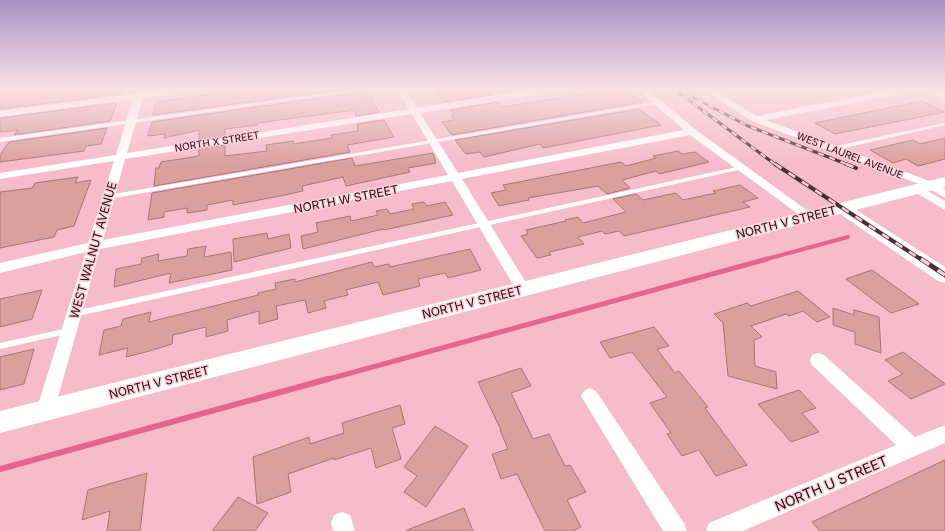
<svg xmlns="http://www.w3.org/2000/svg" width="945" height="531" font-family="Inter,sans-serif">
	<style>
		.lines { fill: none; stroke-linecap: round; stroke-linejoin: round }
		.stream-far2 { stroke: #e76390; stroke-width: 4 }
		.stream-far1 { stroke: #e76390; stroke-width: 5 }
		.stream { stroke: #e76390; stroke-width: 6 }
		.building { fill: #daa09e; stroke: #ab7473 }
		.lane { fill: #fff; fill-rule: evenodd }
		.street { fill: #fff; fill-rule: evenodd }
		.secondary { fill: #fff; fill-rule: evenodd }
		.rail-far2-casing { stroke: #4b3038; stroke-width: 3 }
		.rail-far1-casing { stroke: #4b3038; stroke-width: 4 }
		.rail-casing { stroke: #4b3038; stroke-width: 5 }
		.rail-far2 { stroke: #fccdd8; stroke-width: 2; stroke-dasharray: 6; stroke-linecap: butt }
		.rail-far1 { stroke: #fccdd8; stroke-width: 2.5; stroke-dasharray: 8; stroke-linecap: butt }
		.rail { stroke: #fccdd8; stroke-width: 3.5; stroke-dasharray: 10; stroke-linecap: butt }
		.labels { text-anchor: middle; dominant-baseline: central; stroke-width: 3; stroke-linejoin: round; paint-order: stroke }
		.far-street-label { font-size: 10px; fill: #241016; stroke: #fccdd8 }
		.street-label { font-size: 12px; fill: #241016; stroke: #fccdd8 }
		.near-street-label { font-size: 14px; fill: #241016; stroke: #fccdd8 }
	</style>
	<rect width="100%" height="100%" fill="#f6bccb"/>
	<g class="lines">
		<path class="stream-far2" d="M763,260L848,237"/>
		<path class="stream-far1" d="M325,380L767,259"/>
		<path class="stream" d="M0,469L328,379"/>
	</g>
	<path class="building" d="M123,89L121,94L0,109V94L23,90Z
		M249,89H255L256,92L278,89H344L153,115L156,102Z
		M434,89H487L491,95L444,102Z
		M616,89L622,94L628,93L642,102L452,135L442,122L454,120L451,116L454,115L450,110L497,102L502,107Z
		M361,92V97L370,96L379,112L356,116L355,110L257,123V125L225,129V136L199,140V130L164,138L165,134L148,136L152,122Z
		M922,101L945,112L835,134L815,123Z
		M117,103L110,121L14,135L18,130L0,132V118Z
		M639,109L661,125L543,148L540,144L484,157L480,152L466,154L455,140Z
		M384,120L394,137L347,145L350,152L154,186L156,168H159L161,162L199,156V149L225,145V156L267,151L266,145L293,141V144L332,138L331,135L358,131L357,124Z
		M107,128L101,144L86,146L84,151L0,162V155L9,142Z
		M945,138V159L918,166L906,159L893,163L870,150L913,140L920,144Z
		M678,151L682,154L695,152L709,162L659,174L656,171L622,180L630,188L607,194L598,186L528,198L529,200L499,206L491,193L506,190L503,185L621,162L626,166L656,158L653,156Z
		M433,153L436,163L408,168L410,172L346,186L343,177L302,186L303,191L285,195L233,205V200L207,205V210L187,213V208L164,212V217L148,220L152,193L352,158L355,166Z
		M78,177L75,183L91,180L74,226L57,230L54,237L0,248V192L32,188L35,183Z
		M740,185L758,198L743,202L750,207L624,236L619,231L605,234L602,231L578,237L584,244L549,252L551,255L537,258L521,236L528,234L526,230L566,221L565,220L578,217L583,223L626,212L613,199L636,194L643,200L676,193L683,200L716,193L713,191Z
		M424,202L427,206L445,202L453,215L384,230L383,229L303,249L301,236L318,232L316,223L350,216L351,221L378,215L376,211L387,209L390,214L414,209L412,204Z
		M267,233L268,239L289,234L291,248L234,262L233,239Z
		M206,246L204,257L231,252L232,270L169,283L171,273L114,287L116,269L141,264L142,258L159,254L158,261L187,256L188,249Z
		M470,249L481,270L448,278L445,273L418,279L420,286L383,295L378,282L346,290L348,295L324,301L326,308L308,313L305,300L276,306L278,319L259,324V311L227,320L228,331L206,337V327L173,335L172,344L146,352L126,357L128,348L99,355L104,330L121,326L123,319L151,312L149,322L258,295V293L276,289L275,283L295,279V282L372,262L374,267L389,264L390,267Z
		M872,270L919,304L891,313L846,279Z
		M42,290L32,319L0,327V299Z
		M798,291L830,317L817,322L803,311L789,316L786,314L751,326L762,337L754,340L755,366L776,372L777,389L728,376L723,323L714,314L747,303L751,306Z
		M833,308L854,315V310L879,317L881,353L855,344V332L833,325Z
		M654,327L669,346L657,349L675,373L679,371L708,407L705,408L747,465L716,476L699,450L682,456L667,434L671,433L650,403L667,397L632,352L610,358L600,342Z
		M34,349L24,384L0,390V357Z
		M903,352L945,384L911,399L888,381L903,374L885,360Z
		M521,368L531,386L511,393L533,439L549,434L565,466L570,465L586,492L567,500L581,527L572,531H545L517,474L501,479L492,454L508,449L500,430H501L478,382Z
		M799,390L816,408L802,413L819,432L791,442L758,404Z
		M400,405L405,424L392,428L401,459L376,468L371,448L334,460V458L288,474L291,492L257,504L253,457L309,437L310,444L344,433L342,423Z
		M435,426L468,446L426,507L404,492L417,476L404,467Z
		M945,460V531H820L812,522Z
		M147,473L140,531H107L110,511L82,520L88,490Z
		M238,497L268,513L255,531H212Z
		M464,508L473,531H407V530Z"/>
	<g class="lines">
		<path class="lane" d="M357,89H370L0,142V138Z
			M655,102L657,103V104L108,199L105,197L108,195Z
			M945,123V125L831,151L828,149L831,147Z
			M741,166L743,167V169L74,317L71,316L70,314L71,312L74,311Z
			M68,328L71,329L72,331L71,333L0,349V343Z"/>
		<path class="street" d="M137,89H145L144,93L170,89H196L192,92L143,98L127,153L409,109L397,89H405L417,108L535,89H557L553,92L420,113L458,173L684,130L637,89H647L696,130L815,216L809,220L805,219L690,135L462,179L530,289L528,293L523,294L518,293L452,181L100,249L54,411L51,417L45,419L39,417L36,411L86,252L0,273V263L88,243L114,161L0,179V173L116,155L133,99L0,117V111L135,94ZM412,114L448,175L103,240L125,159Z
			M702,89H712L757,116L896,89H915L911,92L766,120L935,183L945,189V198L927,187L752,121Z
			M920,89H932L945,95V101Z
			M917,185L945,201V210L913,191L911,189L913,187Z
			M818,353L824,355L915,437L945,425V443L743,531H706L709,523L896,445L812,365L810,360L812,355Z
			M590,388L596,391L684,523L687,531H663L584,401L581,396L584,391Z
			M342,512L350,515L355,531H333L331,523L334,515Z"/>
		<path class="secondary" d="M945,177V187L856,210L945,267V283L938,281L840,214L0,433V411Z"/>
		<defs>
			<path id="rail-far2" d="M674,89L776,165
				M687,94L748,126L849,165"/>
			<path id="rail-far1" d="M775,164L922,260
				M846,164L856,168"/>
			<path id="rail" d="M921,259L945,275"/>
		</defs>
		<use href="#rail-far2" class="rail-far2-casing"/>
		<use href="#rail-far1" class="rail-far1-casing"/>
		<use href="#rail" class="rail-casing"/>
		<use href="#rail-far2" class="rail-far2"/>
		<use href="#rail-far1" class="rail-far1"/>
		<use href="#rail" class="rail"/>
	</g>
	<linearGradient id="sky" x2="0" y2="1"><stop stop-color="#a794c5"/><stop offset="0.54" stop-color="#fbe1e8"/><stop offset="1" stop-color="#fbe1e8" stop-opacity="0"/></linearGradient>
	<rect width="945" height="164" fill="url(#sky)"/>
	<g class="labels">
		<g class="far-street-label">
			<text transform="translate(217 141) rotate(-9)">NORTH X STREET</text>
			<text transform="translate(850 155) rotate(21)">WEST LAUREL AVENUE</text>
		</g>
		<g class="street-label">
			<text transform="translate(346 199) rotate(-11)">NORTH W STREET</text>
			<text transform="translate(786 222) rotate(-14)">NORTH V STREET</text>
			<text transform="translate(93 250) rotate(-74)">WEST WALNUT AVENUE</text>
			<text transform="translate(472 302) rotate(-14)">NORTH V STREET</text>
			<text transform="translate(159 382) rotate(-14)">NORTH V STREET</text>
		</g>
		<g class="near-street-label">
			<text transform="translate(831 483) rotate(-23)">NORTH U STREET</text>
		</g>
	</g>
</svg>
